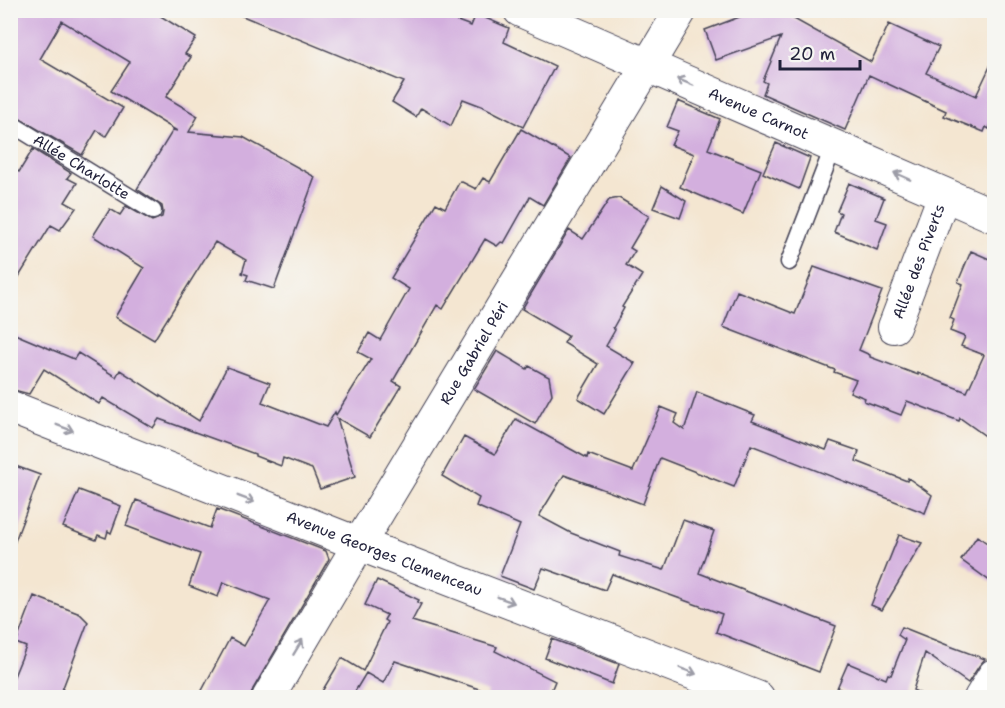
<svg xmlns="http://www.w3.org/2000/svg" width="1005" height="708" font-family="'Shantell Sans',sans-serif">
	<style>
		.building { fill: #d3afde }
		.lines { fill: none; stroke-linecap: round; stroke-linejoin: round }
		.lane-casing { stroke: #423f52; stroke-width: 19 }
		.street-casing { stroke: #423f52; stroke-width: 34 }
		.secondary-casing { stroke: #423f52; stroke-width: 35 }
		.lane { stroke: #fff; stroke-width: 16 }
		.street { stroke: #fff; stroke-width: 32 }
		.secondary { stroke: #fff; stroke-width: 33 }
		.oneway { stroke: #9c9ca7 }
		.labels { text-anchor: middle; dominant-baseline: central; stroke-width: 5; stroke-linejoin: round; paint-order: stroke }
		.street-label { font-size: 15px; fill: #22223b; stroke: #f6f6f2 }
	</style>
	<rect width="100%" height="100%" fill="#f6f6f2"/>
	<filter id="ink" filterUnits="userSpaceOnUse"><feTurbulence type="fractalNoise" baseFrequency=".0167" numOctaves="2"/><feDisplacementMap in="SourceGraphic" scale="12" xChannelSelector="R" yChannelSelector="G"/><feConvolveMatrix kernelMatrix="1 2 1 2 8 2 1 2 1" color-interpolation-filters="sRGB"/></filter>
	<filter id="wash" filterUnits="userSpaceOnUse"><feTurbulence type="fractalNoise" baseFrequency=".008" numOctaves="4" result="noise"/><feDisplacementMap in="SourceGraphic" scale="24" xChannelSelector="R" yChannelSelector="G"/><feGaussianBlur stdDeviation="1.35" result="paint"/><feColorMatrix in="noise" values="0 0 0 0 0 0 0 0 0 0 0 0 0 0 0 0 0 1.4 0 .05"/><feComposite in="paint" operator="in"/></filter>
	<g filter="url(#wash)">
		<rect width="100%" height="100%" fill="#f4e6d1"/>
		<g id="blocks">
			<path class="building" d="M10,10H151L196,38L185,54L191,57L166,97L198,116L189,132L243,137L315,177L274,289L246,280L248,275L242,273L246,260L215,242L154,340L115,317L144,268L93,236L110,209L120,215L126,206L152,221L162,217L163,212L162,206L137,189L173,130L177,131L111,91L130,62L62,21L40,59L123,108L106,136L97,130L82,155L10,113Z
				M228,10H428L471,26L476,14L509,28L504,42L555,66L523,127L484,107L463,99L451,126L421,108L416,117L392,102L404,82Z
				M758,10H778L871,62L889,24L939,47L926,73L976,96L994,58V116L989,129L986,127L984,132L944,116L946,111L869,75L845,130L763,94L767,83L763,81L781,37L716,60L705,30Z
				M678,101L720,119L708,149L761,170L743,214L680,187L694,154L671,145L678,131L667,127Z
				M521,129L571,158L543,205L530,197L504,243L501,242L497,246L485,239L443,309L437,305L393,381L401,386L370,437L337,418L355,477L320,489L312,469L283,458L281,466L255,456V454L159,419L153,428L103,398L99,404L44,369L29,394L10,389V332L74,359L78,353L116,377L120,370L199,421L227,367L270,383L262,402L326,427L335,412L336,415L371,359L358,352L369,333L380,340L409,289L391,278L436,203L445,208L460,181L476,189L483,178L490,182Z
				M776,143L810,158L799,189L763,173Z
				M33,149L71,173L67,178L77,183L65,202L76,208L60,230L51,225L10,291V167L19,172Z
				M849,183L884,198L876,219L887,223L877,250L834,232L841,213L837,211Z
				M662,186L686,201L680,218L653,208Z
				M619,198L649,216L630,248L635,251L626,265L642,275L622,307L624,308L613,328L615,330L606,346L635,363L604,414L578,398L598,364L564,343L568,336L522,309L569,230L583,239L609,200Z
				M971,251L994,261V442L960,418L959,421L907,401L901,415L864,401L865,398L850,392L856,380L834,372L835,370L723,327L737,291L795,314L814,267L882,291L859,350L870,355V357L918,375V373L967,392L984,355L961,346L965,337L950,331L954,320L950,318L963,284L958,282Z
				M497,351L527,369L529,366L549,377L552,394L535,424L474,389Z
				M697,392L755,415L752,421L826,450L830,441L859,451L856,461L907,481L908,478L932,495L925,513L751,445L734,487L660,458L643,504L564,475L539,516L571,533L620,552L619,556L664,570L683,520L714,531L699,573L836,626L819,672L716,632L722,614L612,574L605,590L543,568L534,589L500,576L520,525L476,506L479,498L442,476L464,437L495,454L516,419L587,458L588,454L633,471L661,407L678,414L674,423L684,430Z
				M10,464L40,475L12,549L10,548Z
				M79,490L121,506L111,533L108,531L106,538L98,535L96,540L63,527Z
				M136,500L210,528L217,509L326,551L329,559L253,689L250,698H198L230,638L244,646L270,600L223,582L218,597L189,586L200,554L126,526Z
				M899,535L922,543L882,610L871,605Z
				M977,536L994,548V584L961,560Z
				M377,580L419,600L417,603L421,604L412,621L497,647L495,651L555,681L548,698H486L488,692L395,661L383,683L366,673L351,698H318L342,658L363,671L387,622L384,620L387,615L365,605Z
				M34,596L80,614L88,622L59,698H10V686L26,647L16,643Z
				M902,627L947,645L985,659L979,666L968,683L925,653L913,690L929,698H861L837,688L848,663L886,679L888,674L891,675L905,640L898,635Z
				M552,639L619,664L612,684L545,658Z"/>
		</g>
	</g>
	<g filter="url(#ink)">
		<use href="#blocks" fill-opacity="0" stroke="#423f52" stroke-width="1.5"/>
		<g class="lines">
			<defs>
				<g id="lane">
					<path id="s1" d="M10,123L153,211"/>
					<path d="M789,262L834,145"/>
				</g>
				<g id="street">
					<path id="s2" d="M894,327L944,195"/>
					<path id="s3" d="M268,698L359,544L681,10"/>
					<path d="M980,698L994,675"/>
				</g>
				<g id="secondary">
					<path id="s4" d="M520,10L994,216"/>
					<path id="s5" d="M10,407L359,544L758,698"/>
				</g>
			</defs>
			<use href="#lane" class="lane-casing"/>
			<use href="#street" class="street-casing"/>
			<use href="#secondary" class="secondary-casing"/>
			<use href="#lane" class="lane"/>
			<use href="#street" class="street"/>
			<use href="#secondary" class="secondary"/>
		</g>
		<defs><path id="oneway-shaft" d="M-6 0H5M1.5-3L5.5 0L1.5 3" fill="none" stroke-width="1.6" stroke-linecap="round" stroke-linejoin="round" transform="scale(1.5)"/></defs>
		<g class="oneway">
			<use href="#oneway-shaft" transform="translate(685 82) rotate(-157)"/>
			<use href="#oneway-shaft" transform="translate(902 176) rotate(-156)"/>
			<use href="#oneway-shaft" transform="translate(65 428) rotate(21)"/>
			<use href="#oneway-shaft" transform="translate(246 499) rotate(21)"/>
			<use href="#oneway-shaft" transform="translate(506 600) rotate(21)"/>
			<use href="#oneway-shaft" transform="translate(298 647) rotate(-59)"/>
			<use href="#oneway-shaft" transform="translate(688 671) rotate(21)"/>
		</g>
	</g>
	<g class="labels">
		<g class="street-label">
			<text stroke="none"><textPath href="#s4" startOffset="260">Avenue Carnot</textPath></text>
			<text stroke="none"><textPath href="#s1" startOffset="84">Allée Charlotte</textPath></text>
			<text stroke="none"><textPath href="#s2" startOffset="70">Allée des Piverts</textPath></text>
			<text stroke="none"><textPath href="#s3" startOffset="402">Rue Gabriel Péri</textPath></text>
			<text stroke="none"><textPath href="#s5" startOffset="402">Avenue Georges Clemenceau</textPath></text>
		</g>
	</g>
	<rect width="1005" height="708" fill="none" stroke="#f6f6f2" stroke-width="36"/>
	<path d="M780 60v9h80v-9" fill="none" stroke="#22223b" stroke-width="3"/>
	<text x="789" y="60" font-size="18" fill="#22223b" stroke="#f6f6f2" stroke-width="4.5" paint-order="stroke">20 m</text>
</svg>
